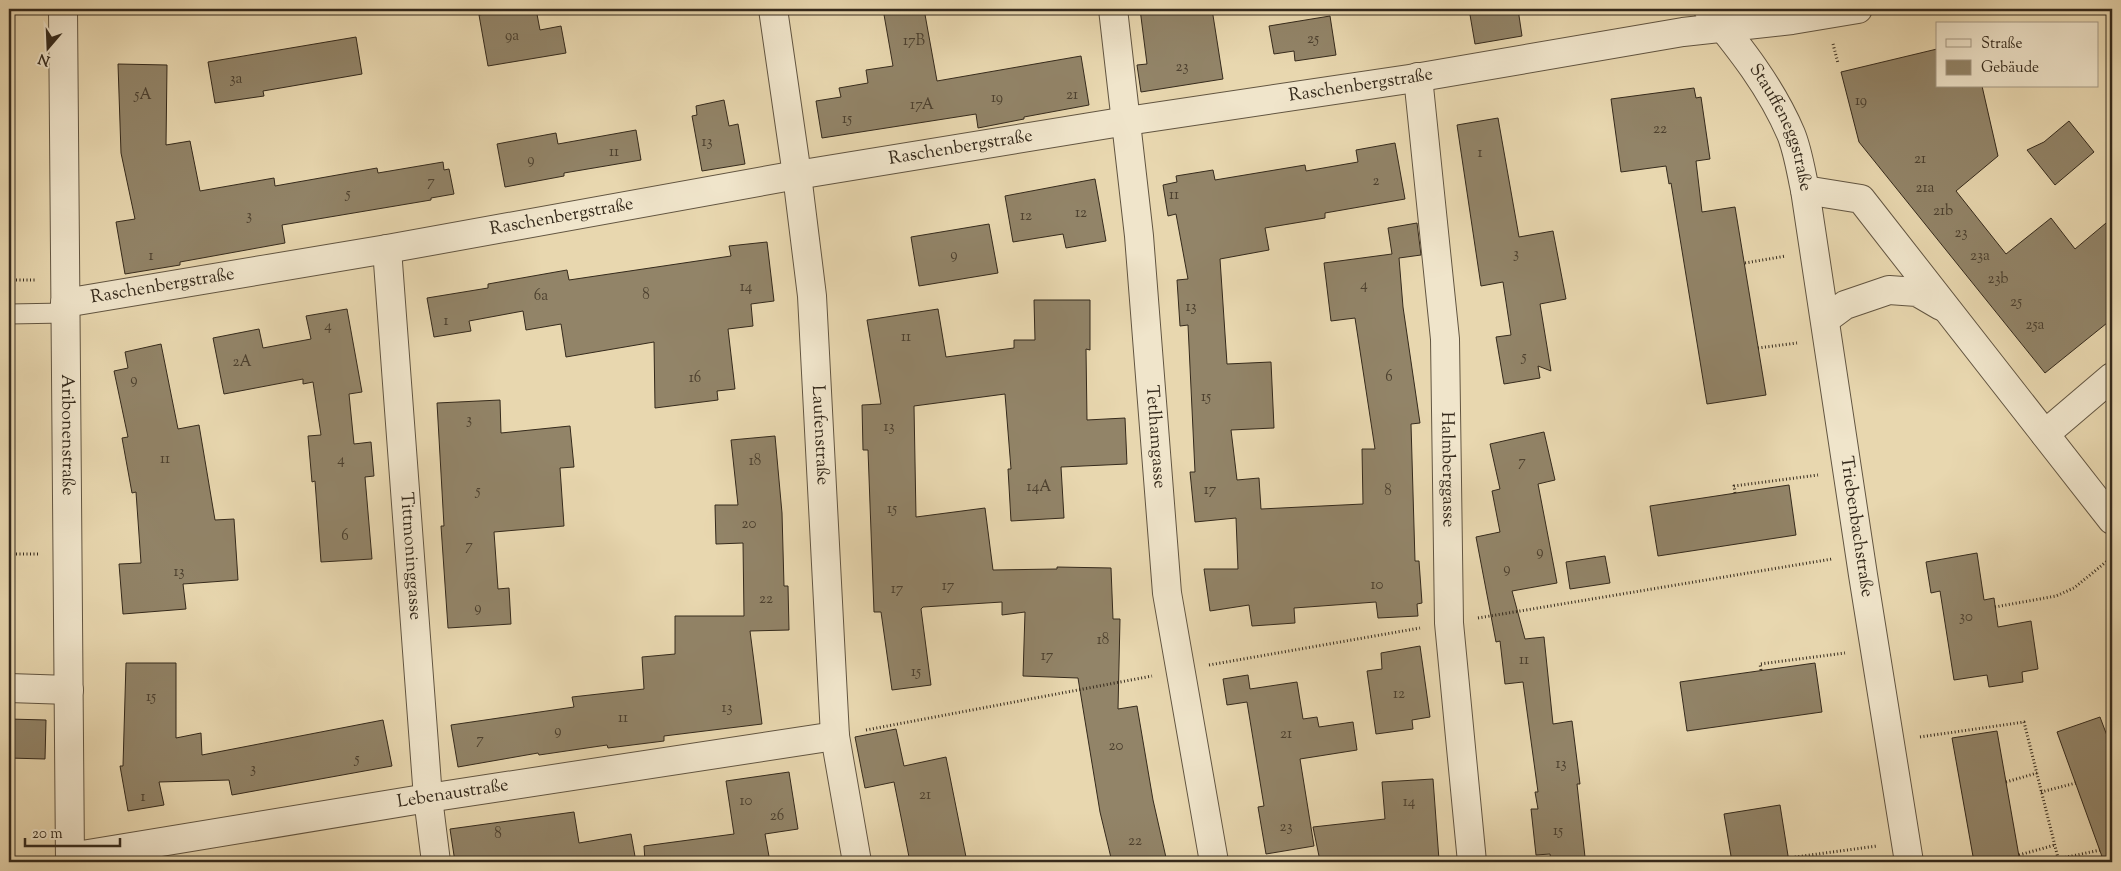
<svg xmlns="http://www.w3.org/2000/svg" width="2121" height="871" font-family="'Sorts Mill Goudy',serif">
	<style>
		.building { fill: #928468; stroke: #352a1c }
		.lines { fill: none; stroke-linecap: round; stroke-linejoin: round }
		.service-casing { stroke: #625541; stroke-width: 21 }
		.minor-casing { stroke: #625541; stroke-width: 30 }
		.tertiary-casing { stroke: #625541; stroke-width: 30 }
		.path { stroke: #352a1c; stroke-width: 3; stroke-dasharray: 1 2.5; stroke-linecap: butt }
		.service { stroke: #f0e5cb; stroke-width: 19 }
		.minor { stroke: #f0e5cb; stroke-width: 28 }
		.tertiary { stroke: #f0e5cb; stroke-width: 28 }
		.labels { text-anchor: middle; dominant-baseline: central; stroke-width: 5; stroke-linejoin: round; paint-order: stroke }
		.number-label { font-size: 15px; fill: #4c402f }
		.street-label { font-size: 18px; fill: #352a1c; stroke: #f0e5cb }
	</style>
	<rect width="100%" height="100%" fill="#e8d7af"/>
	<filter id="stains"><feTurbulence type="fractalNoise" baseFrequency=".004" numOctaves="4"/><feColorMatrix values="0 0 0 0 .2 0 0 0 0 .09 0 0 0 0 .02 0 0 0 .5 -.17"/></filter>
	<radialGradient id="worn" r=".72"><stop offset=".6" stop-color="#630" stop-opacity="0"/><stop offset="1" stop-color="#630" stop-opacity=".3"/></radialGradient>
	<path class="building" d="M513,9H536L540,30L561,26L566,53L488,66L479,15Z
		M883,9H924L937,81L1081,56L1089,105L1024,117V119L978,128L976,114L822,138L816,101L841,97L839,88L868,83L866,70L893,66Z
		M1140,9H1212L1223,79L1141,92L1137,65L1147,64Z
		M1469,9H1518L1522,36L1475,44Z
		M1330,16L1336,55L1295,61L1294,51L1274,54L1269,26Z
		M356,37L362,74L263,91L264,96L215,103L208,62Z
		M1937,49V86H1982L1998,156L1956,191L2006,254L2051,218L2075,249L2112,218V319L2045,373L1859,142L1841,72Z
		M118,64L167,65L166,145L190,141L200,191L274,178L275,186L377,168L378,173L443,162L444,170L449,169L454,194L431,198V200L282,225L285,243L180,262V265L125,274L116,222L135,219L121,153Z
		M1694,88L1696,98L1701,97L1710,159L1696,161L1702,212L1735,207L1766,395L1707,404L1671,183L1669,184L1666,166L1621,172L1611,99Z
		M724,100L729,126L738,124L745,164L702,171L692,116L697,115L696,106Z
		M1498,118L1519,237L1553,231L1566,299L1540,304L1551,371L1538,366L1540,378L1504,384L1496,337L1511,335L1503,282L1481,286L1457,125Z
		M2069,121L2094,152L2055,185L2027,150L2044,142Z
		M636,130L641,160L564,173V176L505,187L497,144L556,133L558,144Z
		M1395,143L1405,199L1325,213V218L1265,228L1269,250L1220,259L1227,364L1271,362L1274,428L1231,430L1237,480L1259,478L1261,509L1363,504L1362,449H1375L1355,318L1331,321L1324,263L1392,254L1388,228L1417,223L1421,255L1399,258L1403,307L1420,423L1411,424L1415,561H1419L1422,603L1417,604L1418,616L1378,618L1376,602L1294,608L1295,623L1252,626L1249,605L1210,611L1204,569H1238L1236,518L1195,522L1190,472H1195L1188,325L1180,326L1177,280L1188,279L1176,214L1168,216L1163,185L1177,182L1176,176L1213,170L1215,180L1305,165L1306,171L1358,162L1356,150Z
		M1095,179L1106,241L1066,248L1063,234L1013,242L1005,196Z
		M989,224L998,273L919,286L911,237Z
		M767,242L774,301L751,304L753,326L728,329L735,389L717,391L718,400L655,408L654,342L566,357L561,324L526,330L523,311L469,321L471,331L434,337L427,298L488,288V284L567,270L569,280L731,256L729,246Z
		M1034,300H1090V350L1086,349L1087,420L1125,418L1127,464L1061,467L1064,518L1011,521L1008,469H1011L1005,394L914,406L916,517L985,508L993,570L1057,569V567L1111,568L1113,619H1120L1118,709L1137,706L1153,800L1167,862H1112L1100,812L1078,678L1023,676L1025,612L1002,615V602L923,607L921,609L931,685L892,690L881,612H874L868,450H863L862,405L881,404L867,320L938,309L946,357L1014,348V340H1035Z
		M347,309L362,392L349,394L354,444L371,442L374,476L365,477L372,559L321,562L315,481L312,482L308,436L321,435L313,382L303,384V379L224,394L213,338L259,329L263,348L311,339L306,316Z
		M161,344L178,429L199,425L215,520L234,519L238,580L183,584L186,609L123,614L119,564L141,563L136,492L132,493L122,438L128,437L114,371L128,368L125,352Z
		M500,400L501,433L570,426L574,467L560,468L564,526L494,532L498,589L509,588L511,624L448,628L441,526H444L437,403Z
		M1544,432L1555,480L1538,484L1557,583L1512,591L1525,639L1544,637L1553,724L1572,721L1580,784H1577L1585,857L1551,861L1550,854L1536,855L1531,809H1538L1535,792H1538L1523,682L1505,684L1500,641L1496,642L1476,537L1500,532L1492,491L1500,489L1490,444Z
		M775,436L782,513L784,586H788L789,630L750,631L762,724L664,736V741L608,748L607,745L539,755L538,753L458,767L451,725L574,707L572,697L644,689L642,657L675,654V616H744L743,543L716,544L715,505H738L731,440Z
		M1789,485L1796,535L1658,556L1650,506Z
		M1977,553L1984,600L1994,598L1998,627L2031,621L2038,669L2022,672L2023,682L1989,687L1987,675L1954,680L1940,591L1931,593L1926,562Z
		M1605,556L1610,583L1570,589L1566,562Z
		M1420,646L1430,717L1412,720L1413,729L1376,734L1367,671L1382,669L1381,653Z
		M126,663H176V738L201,733L202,755L383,720L392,766L232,795L229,780L159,782L164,805L128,811L120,766H123Z
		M1815,663L1822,712L1687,731L1680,682Z
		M1248,675L1250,689L1297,682L1303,719L1317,717L1319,727L1353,722L1357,750L1300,759L1314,846L1266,854L1258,807L1264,806L1247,702L1227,705L1223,679Z
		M2100,717L2112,749V862H2104L2057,732Z
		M9,719L46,720L45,759L9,758Z
		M896,729L904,766L946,757L967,862H910L894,782L865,788L855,737Z
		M1997,731L2020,862H1974L1952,738Z
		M789,772L798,829L765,834L770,862H645L644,846L734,834L726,781Z
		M1433,779L1439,860L1416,862H1365L1364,857L1320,861L1313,827L1385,819L1382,782Z
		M1780,805L1789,862H1732L1724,814Z
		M574,812L579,843L631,834L636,862H455L450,829Z"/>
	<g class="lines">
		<defs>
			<path id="service" d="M9,314L65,313"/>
			<g id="minor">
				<path id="s1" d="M773,9L797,175L812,296L835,736L857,862"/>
				<path id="s2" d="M1113,9L1139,236L1167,593L1214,862"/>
				<path id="s3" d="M1418,77L1445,339L1449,623L1472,862"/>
				<path d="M1805,190L1861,199L2112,520"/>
				<path id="s4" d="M387,249L428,798L436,862"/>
				<path id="s5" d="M65,303L387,249L797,175L1127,121L1409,79L1683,32L1792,20L1858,9"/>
				<path d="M1826,319L1845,305L1889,290L1917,292L1941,306"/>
				<path d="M2045,434L2112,377"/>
				<path d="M9,688L69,690"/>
				<path id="s6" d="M70,857L428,798L835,736"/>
			</g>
			<g id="tertiary">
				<path id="s7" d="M63,9L70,862"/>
				<path id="s8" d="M1708,9C1740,48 1771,87 1791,134C1798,151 1801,172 1805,190L1863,575L1909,862"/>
			</g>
		</defs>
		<use href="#service" class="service-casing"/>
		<use href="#minor" class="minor-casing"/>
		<use href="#tertiary" class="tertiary-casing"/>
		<path class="path" d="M1833,44L1838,63
			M1745,263L1786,256
			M9,280H35
			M1758,348L1797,343
			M1735,493L1734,486L1818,475
			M9,554H38
			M1995,607L2056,596L2074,588L2112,557
			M1478,618L1832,559
			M1209,665L1420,628
			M1761,670L1760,664L1845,653
			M866,730L1152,676
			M1920,737L2024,722L2059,862
			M2006,782L2037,773
			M2041,792L2076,783
			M2019,855L2055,845
			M1788,858L1877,846
			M2058,859L2100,850"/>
		<use href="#service" class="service"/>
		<use href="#minor" class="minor"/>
		<use href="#tertiary" class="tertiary"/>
	</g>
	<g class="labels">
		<g class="number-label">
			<text x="512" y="36">9a</text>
			<text x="1313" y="39">25</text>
			<text x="914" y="41">17B</text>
			<text x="1182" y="67">23</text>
			<text x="236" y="79">3a</text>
			<text x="143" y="95">5A</text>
			<text x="1072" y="95">21</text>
			<text x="997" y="98">19</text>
			<text x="1861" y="101">19</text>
			<text x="922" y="105">17A</text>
			<text x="847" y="119">15</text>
			<text x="1660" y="129">22</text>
			<text x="707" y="142">13</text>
			<text x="614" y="152">11</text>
			<text x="1480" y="153">1</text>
			<text x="1920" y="159">21</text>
			<text x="531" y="160">9</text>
			<text x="1376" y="181">2</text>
			<text x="431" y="182">7</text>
			<text x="1925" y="188">21a</text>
			<text x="348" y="194">5</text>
			<text x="1174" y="195">11</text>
			<text x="1943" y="211">21b</text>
			<text x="1081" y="213">12</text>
			<text x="249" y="216">3</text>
			<text x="1026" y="216">12</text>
			<text x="1961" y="233">23</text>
			<text x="1516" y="254">3</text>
			<text x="954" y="255">9</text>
			<text x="151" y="256">1</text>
			<text x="1980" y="256">23a</text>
			<text x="1998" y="279">23b</text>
			<text x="1364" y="285">4</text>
			<text x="746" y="287">14</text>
			<text x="646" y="295">8</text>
			<text x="541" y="296">6a</text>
			<text x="2016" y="302">25</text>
			<text x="1191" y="307">13</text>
			<text x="446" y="321">1</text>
			<text x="2035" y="325">25a</text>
			<text x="328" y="326">4</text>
			<text x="906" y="337">11</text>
			<text x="1524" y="357">5</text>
			<text x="242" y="362">2A</text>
			<text x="1389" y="377">6</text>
			<text x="695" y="378">16</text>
			<text x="134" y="380">9</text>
			<text x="1206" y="397">15</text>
			<text x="469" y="420">3</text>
			<text x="889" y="427">13</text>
			<text x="165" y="459">11</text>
			<text x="341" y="460">4</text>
			<text x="755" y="461">18</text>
			<text x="1522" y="462">7</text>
			<text x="1039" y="487">14A</text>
			<text x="1210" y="490">17</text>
			<text x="478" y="491">5</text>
			<text x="1388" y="491">8</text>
			<text x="892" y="509">15</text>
			<text x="749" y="524">20</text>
			<text x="345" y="536">6</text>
			<text x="469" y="546">7</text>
			<text x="1540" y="552">9</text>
			<text x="1507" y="569">9</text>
			<text x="179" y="572">13</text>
			<text x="1377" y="585">10</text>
			<text x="948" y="586">17</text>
			<text x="897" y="589">17</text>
			<text x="766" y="599">22</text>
			<text x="478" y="608">9</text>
			<text x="1966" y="617">30</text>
			<text x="1103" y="640">18</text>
			<text x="1047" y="656">17</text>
			<text x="1524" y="660">11</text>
			<text x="916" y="672">15</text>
			<text x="1399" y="694">12</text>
			<text x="151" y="697">15</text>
			<text x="727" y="708">13</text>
			<text x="623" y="718">11</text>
			<text x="558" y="731">9</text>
			<text x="1286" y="734">21</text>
			<text x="480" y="740">7</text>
			<text x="1116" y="746">20</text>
			<text x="357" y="759">5</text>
			<text x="1561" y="764">13</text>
			<text x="253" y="769">3</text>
			<text x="925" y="795">21</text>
			<text x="143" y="797">1</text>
			<text x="746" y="801">10</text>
			<text x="1409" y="802">14</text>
			<text x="777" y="816">26</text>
			<text x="1286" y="827">23</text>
			<text x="1558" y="831">15</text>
			<text x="498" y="834">8</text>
			<text x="1135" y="841">22</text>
		</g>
		<g class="street-label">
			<text stroke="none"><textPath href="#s5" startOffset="1314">Raschenbergstraße</textPath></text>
			<text stroke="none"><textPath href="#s8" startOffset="141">Stauffeneggstraße</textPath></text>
			<text stroke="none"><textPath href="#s5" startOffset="909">Raschenbergstraße</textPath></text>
			<text stroke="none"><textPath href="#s5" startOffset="504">Raschenbergstraße</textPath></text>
			<text stroke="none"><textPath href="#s5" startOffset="99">Raschenbergstraße</textPath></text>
			<text stroke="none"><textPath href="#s7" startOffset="426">Aribonenstraße</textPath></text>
			<text stroke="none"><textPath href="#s1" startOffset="429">Laufenstraße</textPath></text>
			<text stroke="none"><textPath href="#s2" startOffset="430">Tetlhamgasse</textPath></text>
			<text stroke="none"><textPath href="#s3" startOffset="394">Halmberggasse</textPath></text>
			<text stroke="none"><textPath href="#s8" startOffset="549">Triebenbachstraße</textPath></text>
			<text stroke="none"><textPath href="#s4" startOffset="308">Tittmoninggasse</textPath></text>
			<text stroke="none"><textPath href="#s6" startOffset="388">Lebenaustraße</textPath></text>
		</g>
	</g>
	<rect width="2121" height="871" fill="none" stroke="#e8d7af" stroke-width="30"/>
	<rect x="10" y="10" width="2101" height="851" fill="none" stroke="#352a1c" stroke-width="2.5"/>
	<rect x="15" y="15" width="2091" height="841" fill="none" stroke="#352a1c"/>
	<rect x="1936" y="22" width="162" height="65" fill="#f0e5cb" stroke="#a59a85"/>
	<rect x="1946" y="39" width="25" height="8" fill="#f0e5cb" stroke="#a59a85"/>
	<text x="1981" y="48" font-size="15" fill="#352a1c">Straße</text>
	<rect x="1946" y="60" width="25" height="15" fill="#928468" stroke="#a59a85"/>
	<text x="1981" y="72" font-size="15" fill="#352a1c">Gebäude</text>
	<g transform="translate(48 48) rotate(199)" stroke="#f0e5cb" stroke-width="4" paint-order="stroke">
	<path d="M0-4L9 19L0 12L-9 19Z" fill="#352a1c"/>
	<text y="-8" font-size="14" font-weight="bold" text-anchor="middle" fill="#352a1c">N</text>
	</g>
	<path d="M25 838v8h95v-8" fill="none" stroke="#352a1c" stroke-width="2.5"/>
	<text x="32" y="838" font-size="15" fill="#352a1c" stroke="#f0e5cb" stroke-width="4" paint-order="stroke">20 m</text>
	<rect width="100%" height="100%" filter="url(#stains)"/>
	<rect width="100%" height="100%" fill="url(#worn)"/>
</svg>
